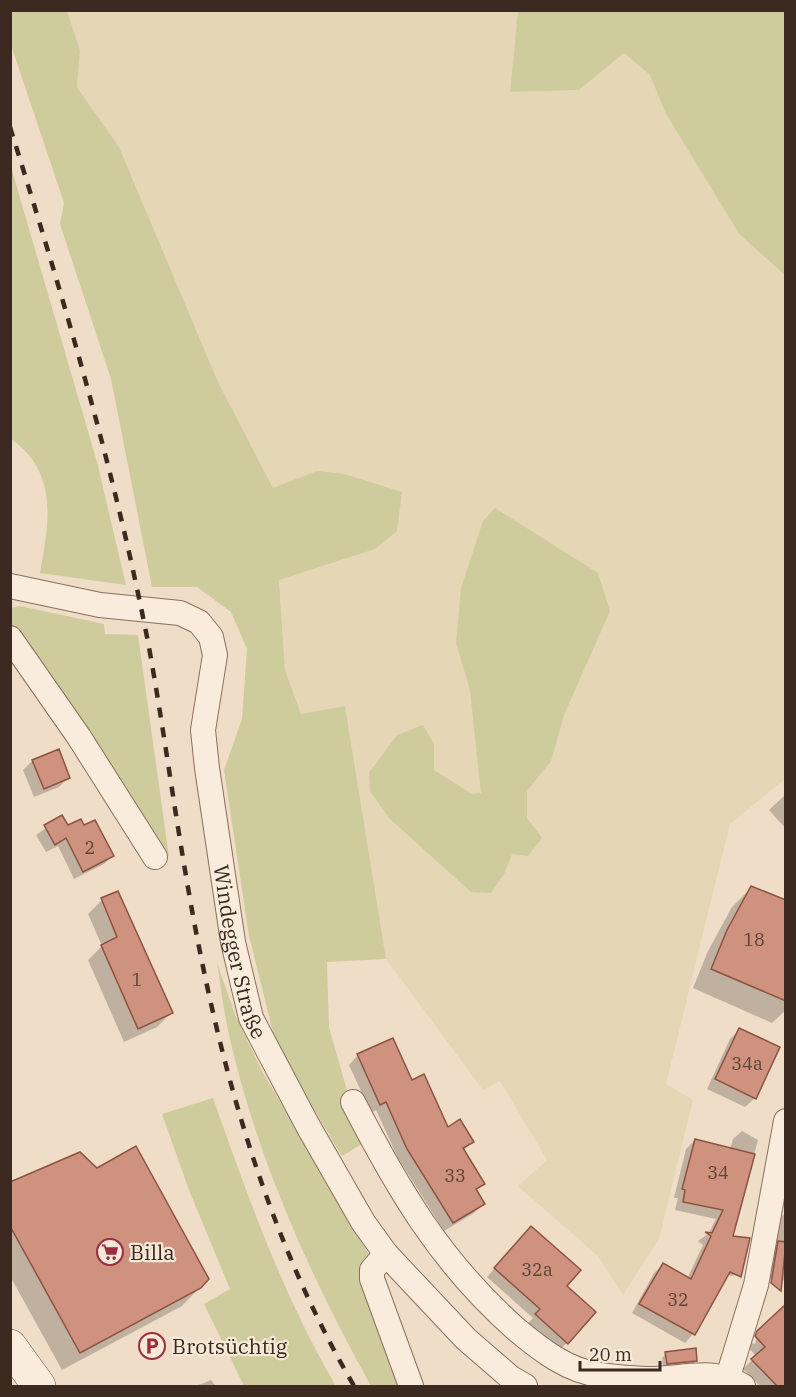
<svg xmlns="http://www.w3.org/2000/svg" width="796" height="1397" font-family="'IBM Plex Serif',serif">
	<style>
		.farmland { fill: #e5d6b6 }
		.green { fill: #cecc9c }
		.shadow { fill: #0003 }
		.building { fill: #ce927e; stroke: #8c5342; stroke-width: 1.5 }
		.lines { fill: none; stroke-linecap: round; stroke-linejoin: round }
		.street-casing { stroke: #8c6e5d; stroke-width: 26 }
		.secondary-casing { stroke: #6e4f40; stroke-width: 34 }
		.street { stroke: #f9ecdc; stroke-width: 24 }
		.secondary { stroke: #f9ecdc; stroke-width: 33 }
		.rail { stroke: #3c2920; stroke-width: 4.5; stroke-dasharray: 10 10; stroke-linecap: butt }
		.labels { text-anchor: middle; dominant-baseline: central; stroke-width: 4.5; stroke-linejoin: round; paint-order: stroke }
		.number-label { font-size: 18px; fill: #604338 }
		.street-label { font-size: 21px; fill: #3c2920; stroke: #f6e9d8 }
		.poi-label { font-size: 21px; fill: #3c2920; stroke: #f6e9d8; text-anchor: start }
	</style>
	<rect width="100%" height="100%" fill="#efddc8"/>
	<path class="farmland" d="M67,11H518L510,92L579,90L624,53L650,75L665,112L739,234L785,275V779L730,824L666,1084L693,1100L659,1239L623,1295L598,1256L518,1186L547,1160L500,1081L483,1090L386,959L345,707L301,714L285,670L279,579L317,472L273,488L218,382L119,147L77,87L80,50Z"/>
	<path class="green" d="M10,11H67L80,50L77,87L119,147L218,382L273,488L317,471L344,474L402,492L397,531L375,549L279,580L285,670L301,714L345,706L386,959L327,962L329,1027L362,1144L342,1156L277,1048L249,936L224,770L242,719L247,649L231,612L197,587H152L111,379L60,224L64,203L11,45Z
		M518,11H785V275L739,234L665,112L650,75L624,53L579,90L510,92Z
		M11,167L97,462L126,585L40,573C49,522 59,473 11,439Z
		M495,508L598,573L610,611L564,715L551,761L527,791V818L542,838L528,856L512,854L504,874L491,893L471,892L390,819L370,791L369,773L397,735L423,725L434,744V770L472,794L481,793L470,690L456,643L461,588L483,521Z
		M20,606L104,624L105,634L138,635L169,857L132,798L11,626L10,608Z
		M217,963L236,1017L262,1071L371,1258L404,1386H371C311,1278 258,1161 230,1039C224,1014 221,988 217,963Z
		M213,1098C248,1197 283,1296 336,1386H244L204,1304L230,1289L189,1190L162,1114Z"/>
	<path class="shadow" d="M32,761L69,777L59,787L34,797L23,770Z
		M786,794V829L769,810Z
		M62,817L67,827L112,856L104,864L74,879L58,846L46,852L36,835Z
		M751,888L782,900L786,898V1010L772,1023L693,988L708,951L732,907Z
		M102,900L171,1013L157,1027L124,1042L88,960L102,946L88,914Z
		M739,1030L755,1098L745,1107L707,1089L730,1039Z
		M358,1055L411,1082L448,1129L472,1142L463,1151L483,1183L475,1191L483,1203L474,1213L444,1231L398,1158L376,1110L371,1113L349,1065Z
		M742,1131L758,1140L731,1237L742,1267L733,1276L727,1275L693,1334L685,1343L632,1313L654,1273L663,1265L687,1279L703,1245L698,1241L708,1234L716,1219L675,1210L678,1198H674L686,1149L695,1140L730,1149L733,1139Z
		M10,1184L200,1287L182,1306L62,1370L10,1276Z
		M784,1214L786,1281L766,1278L777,1222Z
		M524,1235L564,1286L567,1343L559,1350L528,1323L533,1318L487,1277Z
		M786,1306V1386H760L743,1369L756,1356L747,1346L748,1342L754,1336L752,1343L755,1344L758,1332Z
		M666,1353L696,1361L691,1365L663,1367L662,1358Z
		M211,1380L216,1386H196Z"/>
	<path class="building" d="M59,749L70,778L44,789L32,760Z
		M62,815L68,825L81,819L84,825L95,820L114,856L83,872L66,838L55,845L44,825Z
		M751,886L786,900V1001L711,969L727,930Z
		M118,891L173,1013L138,1029L101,945L117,937L101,898Z
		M739,1028L780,1047L756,1099L715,1079Z
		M393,1038L412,1080L424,1074L448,1127L460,1119L474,1142L463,1148L485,1184L476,1189L485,1204L453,1223L407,1149L386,1102L380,1105L357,1054Z
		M695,1139L755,1154L733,1236L750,1238L741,1277L730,1272L695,1335L639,1304L663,1263L691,1279L711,1236L705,1232L712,1233L723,1210L683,1202L685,1190L682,1189Z
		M136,1146L209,1279L201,1288L80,1353L10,1226V1182L80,1152L97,1168Z
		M531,1226L581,1270L567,1286L596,1312L568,1344L535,1314L540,1309L494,1268Z
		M778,1241L786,1242L781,1291L771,1283Z
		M786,1304V1386H777L751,1359L765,1347L755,1336L757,1331Z
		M696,1348L697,1361L667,1364L665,1352Z"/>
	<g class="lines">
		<defs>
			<g id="street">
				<path id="s1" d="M10,586L100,605L180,613L199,622L211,637L215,655L203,730L207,768L233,942L251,1018L308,1126L363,1222L386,1254L466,1339L511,1378L525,1386"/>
				<path d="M10,638L79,737L155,857"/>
				<path d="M353,1102C399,1191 441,1263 517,1330C541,1350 568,1371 600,1375C616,1377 633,1379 650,1379C682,1379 714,1367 743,1386"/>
				<path d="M386,1254L372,1270V1279L411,1386"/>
				<path d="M728,1377L756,1285L786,1121"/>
			</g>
			<path id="secondary" d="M10,1346L39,1386"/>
		</defs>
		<use href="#street" class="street-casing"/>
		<use href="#secondary" class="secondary-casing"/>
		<use href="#street" class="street"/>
		<use href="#secondary" class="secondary"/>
		<path class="rail" d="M10,127C63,297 114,468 148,642C162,718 172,794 185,870C215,1050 262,1228 354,1386"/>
	</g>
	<defs>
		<symbol id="supermarket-ring" viewBox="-11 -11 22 22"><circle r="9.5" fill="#f6e9d8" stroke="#9c2c3f" stroke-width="1.5"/><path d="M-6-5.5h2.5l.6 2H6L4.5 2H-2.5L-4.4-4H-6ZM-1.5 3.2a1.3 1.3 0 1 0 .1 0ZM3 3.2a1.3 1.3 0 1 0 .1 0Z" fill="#9c2c3f"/></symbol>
		<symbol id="parking-ring" viewBox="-11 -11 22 22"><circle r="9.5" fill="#f6e9d8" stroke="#9c2c3f" stroke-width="1.5"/><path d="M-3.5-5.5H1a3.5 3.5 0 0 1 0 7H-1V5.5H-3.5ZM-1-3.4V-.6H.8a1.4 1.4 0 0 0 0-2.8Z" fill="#9c2c3f"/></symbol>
	</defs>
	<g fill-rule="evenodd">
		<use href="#supermarket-ring" x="95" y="1237" width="30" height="30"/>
		<use href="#parking-ring" x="137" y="1331" width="30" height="30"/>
	</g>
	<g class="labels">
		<g class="number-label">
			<text x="90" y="847">2</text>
			<text x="754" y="939">18</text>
			<text x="137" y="979">1</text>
			<text x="747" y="1063">34a</text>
			<text x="718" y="1172">34</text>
			<text x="455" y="1175">33</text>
			<text x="537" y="1269">32a</text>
			<text x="678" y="1299">32</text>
		</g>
		<g class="street-label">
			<text stroke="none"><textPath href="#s1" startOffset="532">Windegger Straße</textPath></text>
		</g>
		<g class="poi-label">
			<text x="130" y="1252">Billa</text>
			<text x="172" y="1346">Brotsüchtig</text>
		</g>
	</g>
	<rect width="796" height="1397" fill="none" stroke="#3c2920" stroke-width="24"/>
	<path d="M580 1361v9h80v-9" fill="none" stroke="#3c2920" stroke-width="3"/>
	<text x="589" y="1361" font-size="18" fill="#3c2920" stroke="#f6e9d8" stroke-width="4.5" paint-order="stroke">20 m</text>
</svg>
